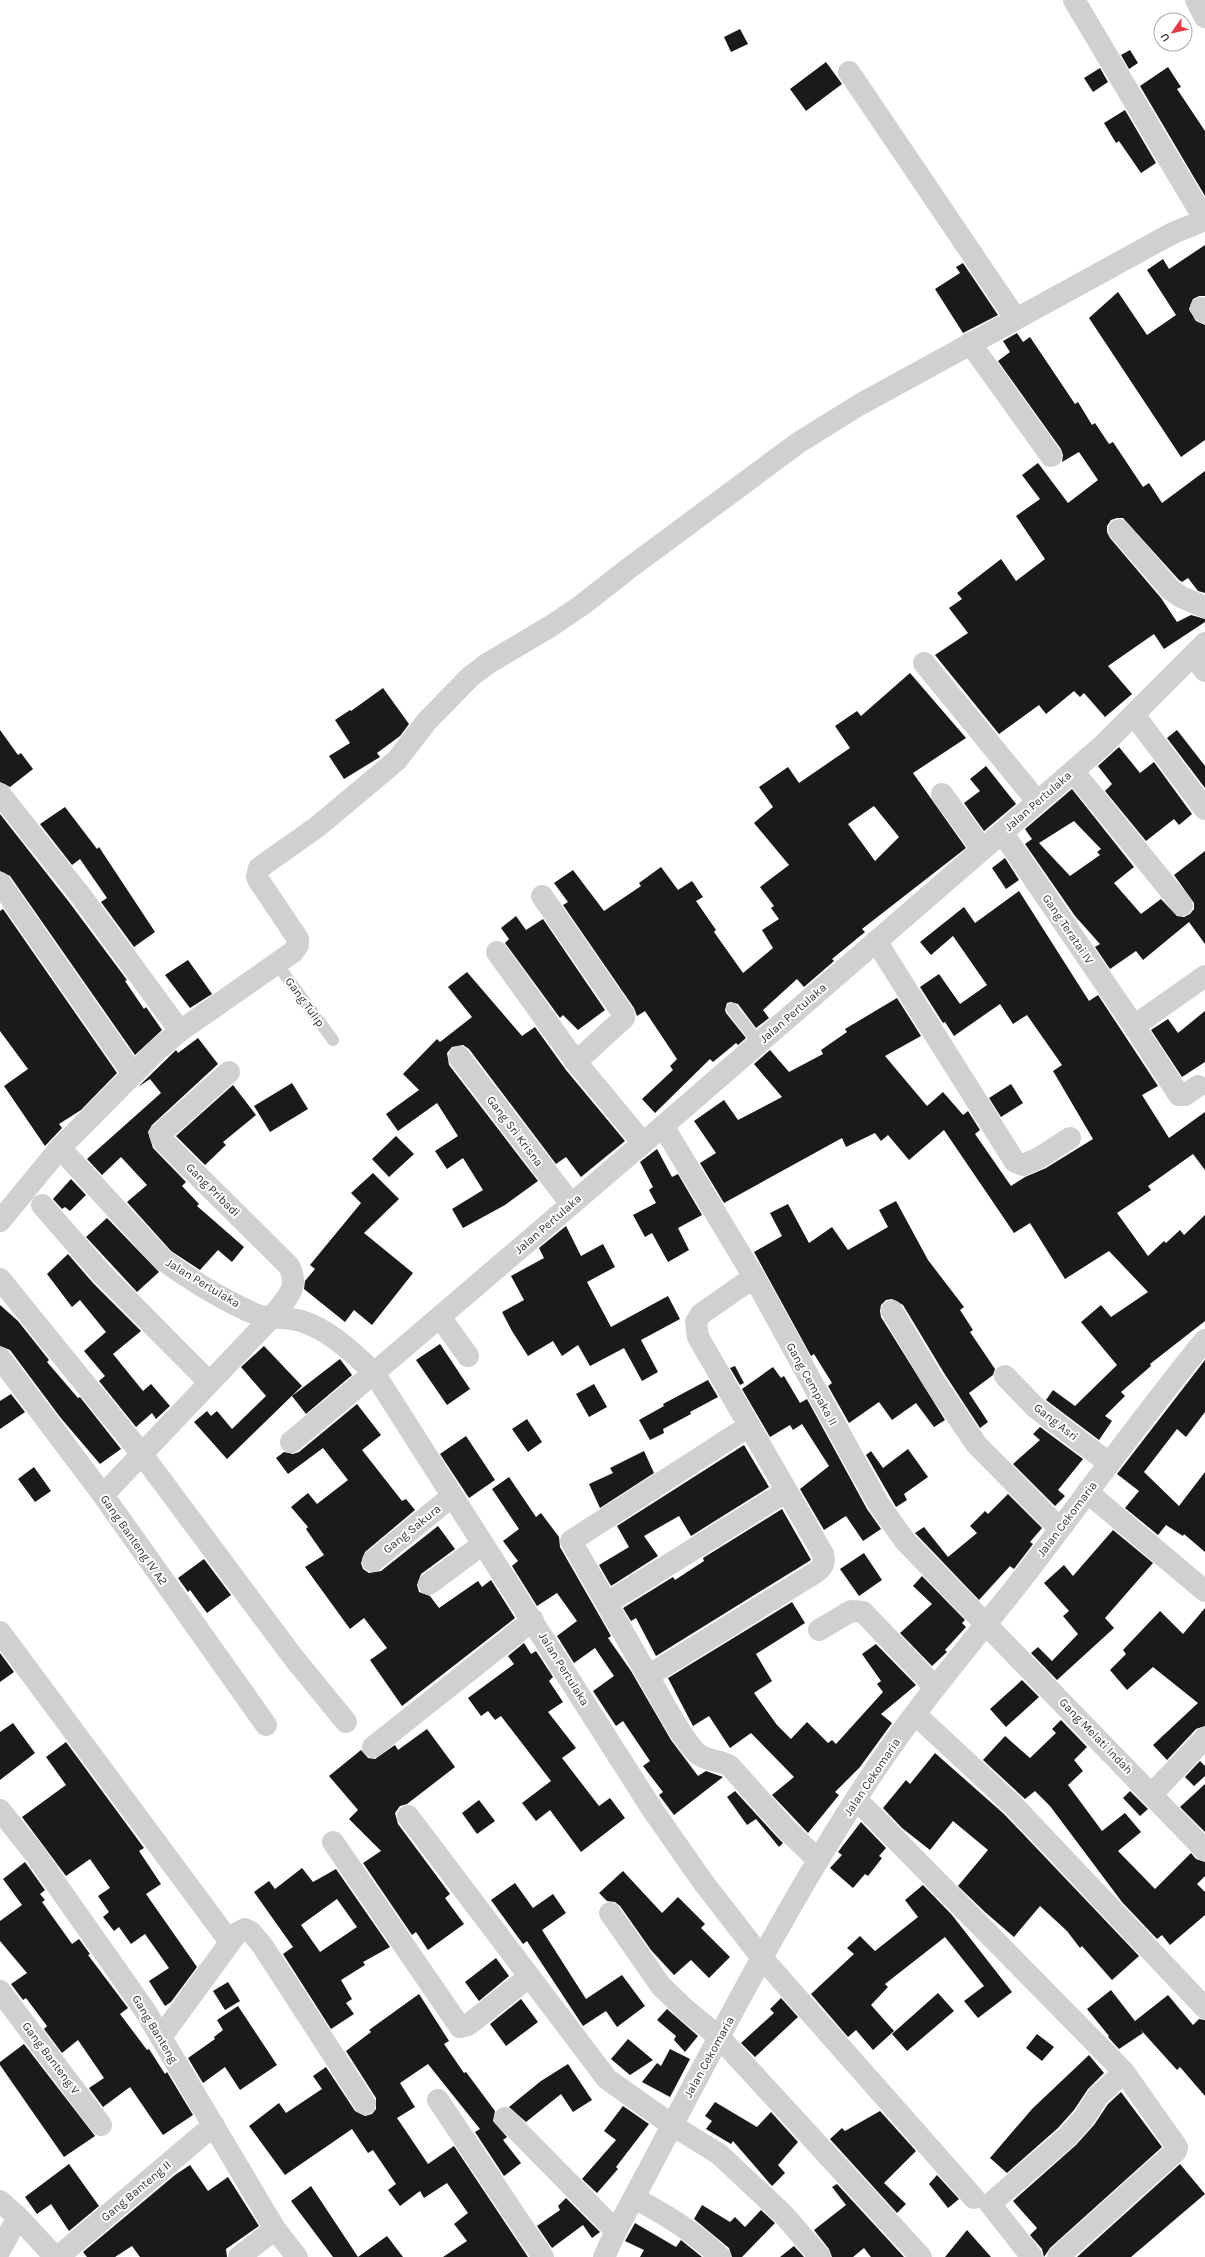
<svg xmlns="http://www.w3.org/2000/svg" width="1205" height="2257" font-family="Karla,sans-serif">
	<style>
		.building { fill: #1a1a1a; fill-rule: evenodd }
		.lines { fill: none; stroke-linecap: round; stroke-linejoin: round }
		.service { stroke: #d0d0d0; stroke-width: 12 }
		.minor { stroke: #d0d0d0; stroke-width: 22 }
		.tertiary { stroke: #d0d0d0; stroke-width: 22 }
		.labels { text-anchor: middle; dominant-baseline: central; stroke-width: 4; stroke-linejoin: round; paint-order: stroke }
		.street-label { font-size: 12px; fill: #333; stroke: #fff }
	</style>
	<rect width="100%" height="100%" fill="#fff"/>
	<path class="building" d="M740,29L748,44L731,52L724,37Z
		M1130,50L1138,63L1129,69L1121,55Z
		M826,62L842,84L806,111L790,89Z
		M1168,67L1181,87L1177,89L1205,131V196L1140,86Z
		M1100,68L1108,82L1093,92L1084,78Z
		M1125,110L1156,163L1141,173L1119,141L1116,143L1104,123Z
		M1205,245V296H1199L1193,299L1189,309L1196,321L1205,325V440L1181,457L1089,318L1118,292L1147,335L1176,315L1147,270L1163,259L1169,269Z
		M963,263L998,315L963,333L935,289L960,273L956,267Z
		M1017,333L1023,342L1030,337L1075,404L1078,402L1092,425L1095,423L1109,444L1113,442L1143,487L1149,483L1162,503L1205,471V593L1198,591L1188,578L1182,582L1179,580L1123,518H1117L1111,520L1107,526V532L1110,538L1161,598L1177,622L1191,615L1205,619V622L1164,649L1154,634L1108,666L1132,694L1105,717L1084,693L1080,697L1074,691L1046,714L1039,705L999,734L935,655L968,633L949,608L962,599L957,593L1001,559L1016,581L1045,559L1016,516L1040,499L1022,475L1038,463L1068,503L1098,480L1079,452L1062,462L1063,455L1061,449L998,361L1010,352L1003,341Z
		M910,673L966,738L913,773L966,848L862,929L865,932L832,959L834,961L804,987L797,979L763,1010L769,1018L756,1028L738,1004L731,1002L727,1003L725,1010L726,1013L746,1038L738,1045L736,1043L713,1062L710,1059L655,1113L642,1099L673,1070L670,1066L677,1059L645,1011L637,1016L634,1008L563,905L568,902L554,883L573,870L604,911L641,886L639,883L661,867L678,890L692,881L703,897L696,901L716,930L714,932L743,973L773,948L762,930L779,919L771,908L774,906L760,887L789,865L754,823L773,807L759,787L788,767L799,783L850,748L835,726L857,711L861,716ZM874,806L899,837L875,861L848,824Z
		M383,688L409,724L400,736L377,753L380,757L344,779L329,756L350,743L335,720L350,710L351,711Z
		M0,730L18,755L21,753L33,769L10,787L0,782Z
		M1177,730L1205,766V788L1167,738Z
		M1119,747L1140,773L1154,762L1192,814L1179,825L1174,819L1146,841L1105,791L1112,784L1098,766Z
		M986,766L1016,804L984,831L964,803L980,791L970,779Z
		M1072,789L1134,867L1114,883L1141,914L1161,899L1177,916L1184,917L1190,914L1194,909V903L1174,875L1205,851V944L1189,922L1143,960L1136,951L1110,969L1095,947L1100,944L1075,916L1025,844L1032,839L1025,829ZM1074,821L1101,849L1097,852L1100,855L1070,876L1039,843Z
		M65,807L97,849L99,847L155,932L134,947L101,902L107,898L80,859L72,865L40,824Z
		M0,814L69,902L127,980L125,981L144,1009L146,1007L162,1030L135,1055L10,876L0,871Z
		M1005,858L1019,880L1006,889L992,868Z
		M1019,891L1089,1001L1098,995L1158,1086L1142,1095L1169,1138L1205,1112V1170L1193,1154L1148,1186L1151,1190L1117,1213L1148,1256L1164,1241L1166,1243L1180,1230L1184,1235L1205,1215V1321L1150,1364L1151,1366L1121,1392L1125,1396L1105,1416L1112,1421L1099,1440L1046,1400L1053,1390L1075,1406L1117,1365L1081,1322L1101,1305L1111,1317L1148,1292L1109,1251L1065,1279L1030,1223L1014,1233L944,1130L909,1160L888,1135L881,1141L875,1133L846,1147L842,1138L724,1203L700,1163L716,1153L694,1121L724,1100L738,1120L782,1097L754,1064L770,1050L789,1072L823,1054L821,1050L847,1032L845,1029L897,998L921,1036L885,1056L927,1106L943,1092L963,1115L968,1111L980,1130L975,1134L1011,1186L1025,1177L1046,1168L1093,1139L1053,1071L1062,1065L1027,1015L1013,1024L1000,1004L954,1036L945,1022L943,1023L920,987L939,974L960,1004L987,985L953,936L931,955L920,942L964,907L975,923Z
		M3,909L117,1073L81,1110L59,1124L62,1128L45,1146L4,1086L28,1069L0,1031V911Z
		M516,916L526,930L543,919L605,1010L578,1030L563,1015L560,1018L505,943L509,939L501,928Z
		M188,960L212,994L190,1008L165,975Z
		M467,972L522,1036L535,1027L566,1070L625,1141L581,1177L566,1157L556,1164L469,1049L463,1045L452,1047L447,1053L449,1065L538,1181L505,1205L463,1228L452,1209L483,1190L463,1158L447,1169L435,1151L458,1136L437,1103L398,1131L386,1114L419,1090L403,1074L437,1039L440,1042L472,1017L448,987Z
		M1205,1011V1062L1182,1077L1151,1030L1168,1019L1178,1033Z
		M198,1038L218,1064L152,1125L148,1132L153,1148L186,1182L182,1186L199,1204L197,1206L244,1247L232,1262L218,1250L200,1270L171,1251L127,1202L147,1185L121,1157L102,1175L87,1159L161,1093L150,1079L138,1087L176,1050L178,1053Z
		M292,1083L308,1109L270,1132L254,1106Z
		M1011,1084L1023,1103L1001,1117L989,1098Z
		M233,1085L256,1115L223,1142L226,1145L205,1165L176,1136Z
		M396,1136L414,1154L389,1177L372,1159Z
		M657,1149L672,1177L678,1174L702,1215L678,1228L689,1250L668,1262L652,1233L645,1237L633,1215L656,1203L649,1190L653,1187L640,1162Z
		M373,1173L399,1199L364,1233L413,1273L372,1325L354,1310L345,1322L304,1289L305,1281L315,1269L310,1265L361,1203L351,1193Z
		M71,1179L86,1195L70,1211L65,1207L62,1209L53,1199Z
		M896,1201L928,1260L964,1307L960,1310L973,1330L970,1332L995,1369L993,1375L969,1393L988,1422L980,1428L944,1373L903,1305L892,1299L886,1300L881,1305L880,1311L881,1317L945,1420L934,1427L916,1403L892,1420L879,1402L849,1423L828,1386L832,1383L814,1354L811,1356L754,1252L782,1236L770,1213L788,1204L809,1243L832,1227L848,1250L888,1227L879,1210Z
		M107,1218L159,1272L137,1292L86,1237Z
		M566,1226L581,1256L603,1244L615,1267L587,1282L611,1327L668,1296L680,1319L641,1340L658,1372L642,1381L624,1348L590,1366L578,1345L562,1356L553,1341L528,1356L512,1331L502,1312L524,1300L511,1276L544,1258L539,1248Z
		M68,1254L93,1283L141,1331L113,1354L143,1391L151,1384L170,1406L156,1419L152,1413L136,1427L99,1381L105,1376L84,1351L106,1332L80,1300L72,1307L47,1274Z
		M0,1305L18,1321L49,1360L47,1362L78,1398L80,1397L121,1449L100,1464L60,1417L10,1350L0,1346Z
		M440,1344L470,1389L447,1405L416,1360Z
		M264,1346L302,1386L227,1459L194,1422L207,1411L211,1416L217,1411L232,1429L266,1396L241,1367Z
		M340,1359L352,1375L306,1414L292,1396Z
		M1205,1360V1412L1186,1437L1177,1429L1144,1472L1179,1506L1205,1472V1552L1184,1534L1183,1536L1166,1525L1158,1535L1125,1508L1139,1491L1117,1474Z
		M735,1366L744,1383L740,1385L730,1368Z
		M773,1367L781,1378L784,1376L800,1403L807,1399L867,1509L881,1529L863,1541L846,1516L824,1530L800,1489L829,1466L802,1424L793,1430L790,1425L770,1437L742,1389Z
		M708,1380L718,1397L690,1412L691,1414L663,1429L664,1433L650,1440L639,1420L664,1406L663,1404Z
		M594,1384L607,1407L589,1417L576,1394Z
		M11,1394L25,1412L0,1429V1401Z
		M357,1404L381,1435L362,1450L402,1501L406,1499L415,1510L365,1552L361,1563L363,1569L369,1573L381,1571L438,1526L455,1549L421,1574L417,1585L419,1592L430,1596L439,1608L478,1581L482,1587L491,1580L515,1618L402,1706L370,1660L387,1648L364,1618L350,1629L305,1567L324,1555L306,1529L308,1527L291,1507L308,1493L317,1504L348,1480L323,1448L288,1474L276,1458L284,1452L293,1454L299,1452Z
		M527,1419L542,1442L528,1452L512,1429Z
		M1040,1427L1083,1459L1058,1490L1065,1496L1055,1506L1013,1464L1040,1440L1033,1434Z
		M466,1436L495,1480L469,1498L440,1454Z
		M744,1445L769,1487L691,1536L679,1516L644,1536L658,1556L611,1586L599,1565L629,1547L617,1526Z
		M908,1449L928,1477L904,1494L907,1500L896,1507L866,1455L871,1451L883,1468Z
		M644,1451L654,1473L600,1508L589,1484L613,1473L610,1468Z
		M34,1467L51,1491L35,1502L18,1479Z
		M509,1477L536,1517L541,1513L559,1537L560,1547L611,1636L608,1638L631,1671L671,1740L698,1776L706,1771L723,1777L674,1815L659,1795L663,1792L643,1766L650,1761L623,1721L616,1726L593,1691L614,1676L595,1648L574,1663L557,1636L577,1621L557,1593L537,1606L512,1566L518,1561L503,1541L519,1529L492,1489Z
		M1008,1494L1042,1528L1030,1542L1033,1544L1014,1569L1010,1566L979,1600L915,1533L924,1527L948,1557L977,1533L970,1526L985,1511L988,1514Z
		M782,1509L811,1560L656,1656L636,1618L631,1621L623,1608L673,1577L675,1580L704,1561L703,1558Z
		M1113,1530L1153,1563L1105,1618L1114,1628L1057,1680L1031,1653L1038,1647L1052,1661L1078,1634L1063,1616L1069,1611L1044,1583L1064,1565L1073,1576Z
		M864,1553L882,1580L859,1596L840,1569Z
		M204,1559L231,1595L207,1613L190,1590L188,1592L178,1578Z
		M922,1576L965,1620L962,1623L966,1627L945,1650L947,1652L932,1666L900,1633L932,1604L913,1586Z
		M792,1602L805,1623L756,1654L772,1681L754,1693L777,1725L791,1739L807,1722L828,1743L832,1740L836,1744L883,1692L877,1684L881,1681L862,1654L876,1644L916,1685L881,1714L892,1723L860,1767L835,1792L839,1795L808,1833L772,1795L794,1777L751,1733L730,1748L709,1716L693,1726L668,1678Z
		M1205,1608V1726L1196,1729L1167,1760L1153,1745L1198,1703L1153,1667L1127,1690L1110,1670L1126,1654L1123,1650L1160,1611L1183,1634Z
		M524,1643L531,1654L536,1651L553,1677L549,1681L563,1702L548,1712L576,1748L562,1758L599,1806L610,1798L625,1818L581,1852L550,1810L536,1821L522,1803L551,1781L501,1716L495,1720L488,1711L481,1716L468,1698L514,1664L508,1656Z
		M0,1653L14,1672L0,1682Z
		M1022,1680L1039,1697L1006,1727L990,1709Z
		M1061,1720L1087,1747L1074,1760L1083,1771L1068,1785L1102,1831L1125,1813L1141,1832L1118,1851L1155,1889L1191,1853L1196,1859L1205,1862V1876L1197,1884L1205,1892V1915L1170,1945L1162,1935L1157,1939L1122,1902L1050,1806L1035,1791L1025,1799L983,1760L1005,1736L1030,1758L1056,1733L1052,1729Z
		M13,1723L35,1753L0,1780V1732Z
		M427,1729L455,1767L407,1804L400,1806L395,1813L398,1824L450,1894L445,1898L464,1924L428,1950L416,1932L412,1935L363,1863L381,1851L349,1819L358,1810L329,1776L361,1750L368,1758L375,1759L395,1745L398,1750Z
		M66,1742L144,1848L139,1851L161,1884L146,1894L197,1967L171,2002L165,2006L149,1981L169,1968L145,1934L131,1944L119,1927L114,1931L103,1917L109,1912L98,1896L110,1888L90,1859L66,1876L22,1817L66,1785L46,1757Z
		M935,1753L1004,1814L1139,1956L1112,1980L1082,1946L1080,1948L1067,1931L1040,1906L1014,1937L985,1912L958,1886L988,1850L953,1821L930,1850L902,1828L883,1808L906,1780L910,1784Z
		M1200,1761L1205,1766V1776L1194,1786L1185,1777Z
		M1205,1784V1832L1180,1807Z
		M735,1791L777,1837L783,1843L779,1847L756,1819L747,1825L727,1797Z
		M1130,1791L1148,1809L1140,1816L1123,1798Z
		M479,1800L495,1821L477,1834L462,1813Z
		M861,1822L886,1848L879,1856L882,1858L868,1876L865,1874L853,1888L830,1868L842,1855L838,1852Z
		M25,1862L45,1890L40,1894L45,1900L42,1902L72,1944L79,1939L90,1954L88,1955L128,2008L120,2014L147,2050L149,2049L165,2074L167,2072L193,2115L163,2135L130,2087L103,2107L89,2088L104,2078L78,2040L62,2053L44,2029L47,2026L26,1998L23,2000L11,1984L27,1973L0,1941V1921L22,1905L3,1879Z
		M302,1868L313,1882L336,1869L390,1947L363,1962L365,1965L341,1980L352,1999L346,2003L354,2014L331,2029L283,1954L293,1947L254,1892L269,1881L275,1889ZM337,1899L357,1927L320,1952L301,1925Z
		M623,1871L662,1913L678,1897L705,1924L701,1928L730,1957L709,1978L691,1960L674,1975L651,1950L620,1906L615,1902L607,1901L599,1893Z
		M515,1883L533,1908L553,1894L566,1913L542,1930L586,1999L622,1975L645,2006L617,2027L606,2011L583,2026L527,1941L523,1944L491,1900Z
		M923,1885L952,1915L1012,1992L978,2018L964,2001L984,1986L945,1937L885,1984L888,1987L871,2005L894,2031L873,2050L856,2030L848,2037L811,1994L854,1954L847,1948L860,1936L875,1951L918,1917L905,1900Z
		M496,1958L509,1976L479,2001L465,1982Z
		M228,1982L240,2001L225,2010L213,1991Z
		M1111,1990L1135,2021L1168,1995L1193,2025L1199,2019L1205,2020V2096L1180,2067L1177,2070L1140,2029L1143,2033L1119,2049L1108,2037L1109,2036L1087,2009Z
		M938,1993L954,2011L907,2051L892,2034Z
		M419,1994L449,2041L444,2044L464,2073L466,2072L495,2111L493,2121L507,2137L503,2140L521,2163L504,2176L475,2132L480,2129L428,2064L400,2083L415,2107L397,2118L428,2164L454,2146L528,2257H443L467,2241L454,2224L468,2213L447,2183L424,2198L420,2191L400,2206L388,2190L396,2184L373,2150L368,2153L352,2129L285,2175L249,2126L279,2103L286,2113L322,2089L313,2076L326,2067L355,2111L365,2116L372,2114L376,2109V2098L346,2051L371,2032L369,2030Z
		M781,1998L798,2017L755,2057L741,2043L774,2013L770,2009Z
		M521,1999L538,2022L506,2046L490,2024Z
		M238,2006L277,2065L240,2090L225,2067L203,2083L188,2058L215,2039L214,2037L223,2030L217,2020Z
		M667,2009L698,2036L685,2052L674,2040L676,2036L657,2020Z
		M1037,2034L1054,2047L1042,2061L1026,2048Z
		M628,2039L653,2060L630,2075L611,2059Z
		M24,2044L95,2136L64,2157L0,2065V2062Z
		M670,2049L690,2059L670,2097L642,2082L657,2063L661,2066Z
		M1089,2055L1104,2073L1088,2089L1074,2110L1058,2128L1007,2173L990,2158L1032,2109Z
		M568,2064L592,2100L573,2112L561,2094L526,2122L509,2107L541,2081Z
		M1121,2092L1162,2147L1050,2248L1044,2257L1042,2249L1030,2235L1037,2228L1013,2201L1076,2145L1094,2125L1108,2104Z
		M715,2102L757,2127L771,2112L798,2142L778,2165L785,2173L772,2186L733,2141L731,2144L706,2129L712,2121L705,2116Z
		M623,2106L649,2124L616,2167L618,2169L597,2193L582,2179L616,2140L604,2131Z
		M880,2111L916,2151L884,2183L906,2204L897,2213L830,2139L842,2128L845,2131Z
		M69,2164L99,2206L69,2231L51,2204L37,2214L25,2197Z
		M1180,2164L1205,2194L1131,2257H1077Z
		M190,2165L208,2191L228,2177L259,2226L226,2249L227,2257H140L132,2246L115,2257H87L83,2252L175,2175Z
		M937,2175L959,2199L948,2208L929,2184Z
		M837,2184L904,2257H871L864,2248L853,2257H832L829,2249L814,2230L846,2205L832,2187Z
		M311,2186L358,2257H333L291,2201Z
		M566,2198L600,2232L592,2238L583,2225L552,2248L537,2226L560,2210L558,2206Z
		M702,2205L730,2222L735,2217L745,2227L761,2210L775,2223L742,2257H732L729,2248L694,2219Z
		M635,2223L676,2247L681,2240L702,2257H640L644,2250L625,2241Z
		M967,2230L991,2257H945Z
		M387,2236L403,2257H358Z
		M794,2246L804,2257H780Z"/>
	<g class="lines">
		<path class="service" d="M277,964L333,1040
			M732,1009L759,1043"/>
		<path class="minor" d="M1074,0L1205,220
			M1196,0L1205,17
			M849,72L1016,319
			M1201,308L1205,313
			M970,343L1051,456
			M1119,530L1170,589L1181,597L1205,607
			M1193,655L1205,671
			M924,663L1037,801
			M1134,715L1205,809
			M1073,771L1182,905
			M0,794L81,896L180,1031
			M942,794L982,849
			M1002,832L1134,1026
			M0,883L133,1074
			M542,896L624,1015V1018L576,1062
			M876,941L1015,1162L1023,1165L1039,1158L1070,1138
			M497,952L576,1062L643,1143
			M459,1057L571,1204
			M1198,1086L1185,1095H1179L1134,1026L1205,976
			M663,1126L754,1277L878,1503L905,1541L1205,1850
			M60,1148L163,1260C192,1281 223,1300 255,1314C267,1319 278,1317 291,1319C322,1323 353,1352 374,1373L291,1442
			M42,1205L102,1274L209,1382
			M0,1221L60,1148L157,1050L180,1031L293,952L298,945V939L259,881L257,877L259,868L317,827L397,760L427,721L470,677L487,664L551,626L582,605L628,569L798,443L859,405L1173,233L1205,220
			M0,1279L141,1453L293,1657L346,1722
			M892,1311L933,1380L976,1444L1059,1528
			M440,1317L468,1356
			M0,1358L103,1495L266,1725
			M1005,1376L1036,1408L1109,1463
			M749,1426L571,1541L648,1676L815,1573C823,1567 825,1564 823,1554L698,1337L696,1322L701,1314L754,1277
			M1087,1492L1205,1591
			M103,1495L270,1319C284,1301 301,1289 289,1266L164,1142L160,1134L229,1072
			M373,1561L451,1497
			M429,1584L483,1544
			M607,1603L787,1491
			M819,1630L851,1611L863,1612L934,1686
			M0,1632L230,1942
			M648,1676C660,1696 682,1740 698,1754C707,1761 720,1760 730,1766L786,1829L818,1860
			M915,1714L1013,1805L1205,2008
			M373,1747L533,1620
			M1152,1794L1205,1738
			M856,1799L1124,2072L1177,2147L1176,2151L1058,2257
			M0,1810L35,1854L144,2009L275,2229L297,2257
			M408,1816L607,2079L672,2125L719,2154L784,2215L820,2257
			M333,1842L460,2027L468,2025L529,1977
			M610,1913L661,1986L685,2009L719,2037L921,2257
			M762,1958L974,2198
			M0,1991L101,2125
			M161,2037L237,1933L245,1929L251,1932L262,1945L365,2104
			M438,2100L543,2257
			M505,2118L616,2231
			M634,2198C665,2214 695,2232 720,2257
			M0,2201L18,2217L55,2257
			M0,2250L18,2217
			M58,2257L214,2125
			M239,2257L275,2229
			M1032,2257L990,2204L1067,2137L1084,2118L1098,2096L1124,2072"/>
		<path class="tertiary" d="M762,1958L703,1882L652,1809L374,1373L663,1126L1102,746L1205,643
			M604,2257L616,2231C699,2078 775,1921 871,1776C916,1708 968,1647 1018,1584C1081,1503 1140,1419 1205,1340"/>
	</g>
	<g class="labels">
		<g class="street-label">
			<text transform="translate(1038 801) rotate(-41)">Jalan Pertulaka</text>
			<text transform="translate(1068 929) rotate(56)">Gang Teratai IV</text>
			<text transform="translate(305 1002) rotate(54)">Gang Tulip</text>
			<text transform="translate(793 1013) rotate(-41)">Jalan Pertulaka</text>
			<text transform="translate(515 1131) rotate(53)">Gang Sri Krisna</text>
			<text transform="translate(213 1190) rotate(45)">Gang Pribadi</text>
			<text transform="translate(548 1224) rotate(-41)">Jalan Pertulaka</text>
			<text transform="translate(203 1283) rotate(31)">Jalan Pertulaka</text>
			<text transform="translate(812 1384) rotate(61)">Gang Cempaka II</text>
			<text transform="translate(1056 1422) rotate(38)">Gang Asri</text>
			<text transform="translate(1067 1519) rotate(-53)">Jalan Cekomaria</text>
			<text transform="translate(412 1529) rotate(-39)">Gang Sakura</text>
			<text transform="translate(134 1540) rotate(55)">Gang Banteng IV A2</text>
			<text transform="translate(564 1669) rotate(58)">Jalan Pertulaka</text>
			<text transform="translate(1096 1736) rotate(46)">Gang Melati Indah</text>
			<text transform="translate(872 1777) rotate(-56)">Jalan Cekomaria</text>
			<text transform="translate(155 2029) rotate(59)">Gang Banteng</text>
			<text transform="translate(709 2057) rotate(-61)">Jalan Cekomaria</text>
			<text transform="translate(51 2058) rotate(53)">Gang Banteng V</text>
			<text transform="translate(136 2191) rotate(-40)">Gang Banteng II</text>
		</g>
	</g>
	<g transform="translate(1173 32) rotate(236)"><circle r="19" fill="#ffffff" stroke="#adadad"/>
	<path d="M0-3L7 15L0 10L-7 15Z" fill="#e63946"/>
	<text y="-6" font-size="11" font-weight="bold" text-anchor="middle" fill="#333333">U</text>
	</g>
</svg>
